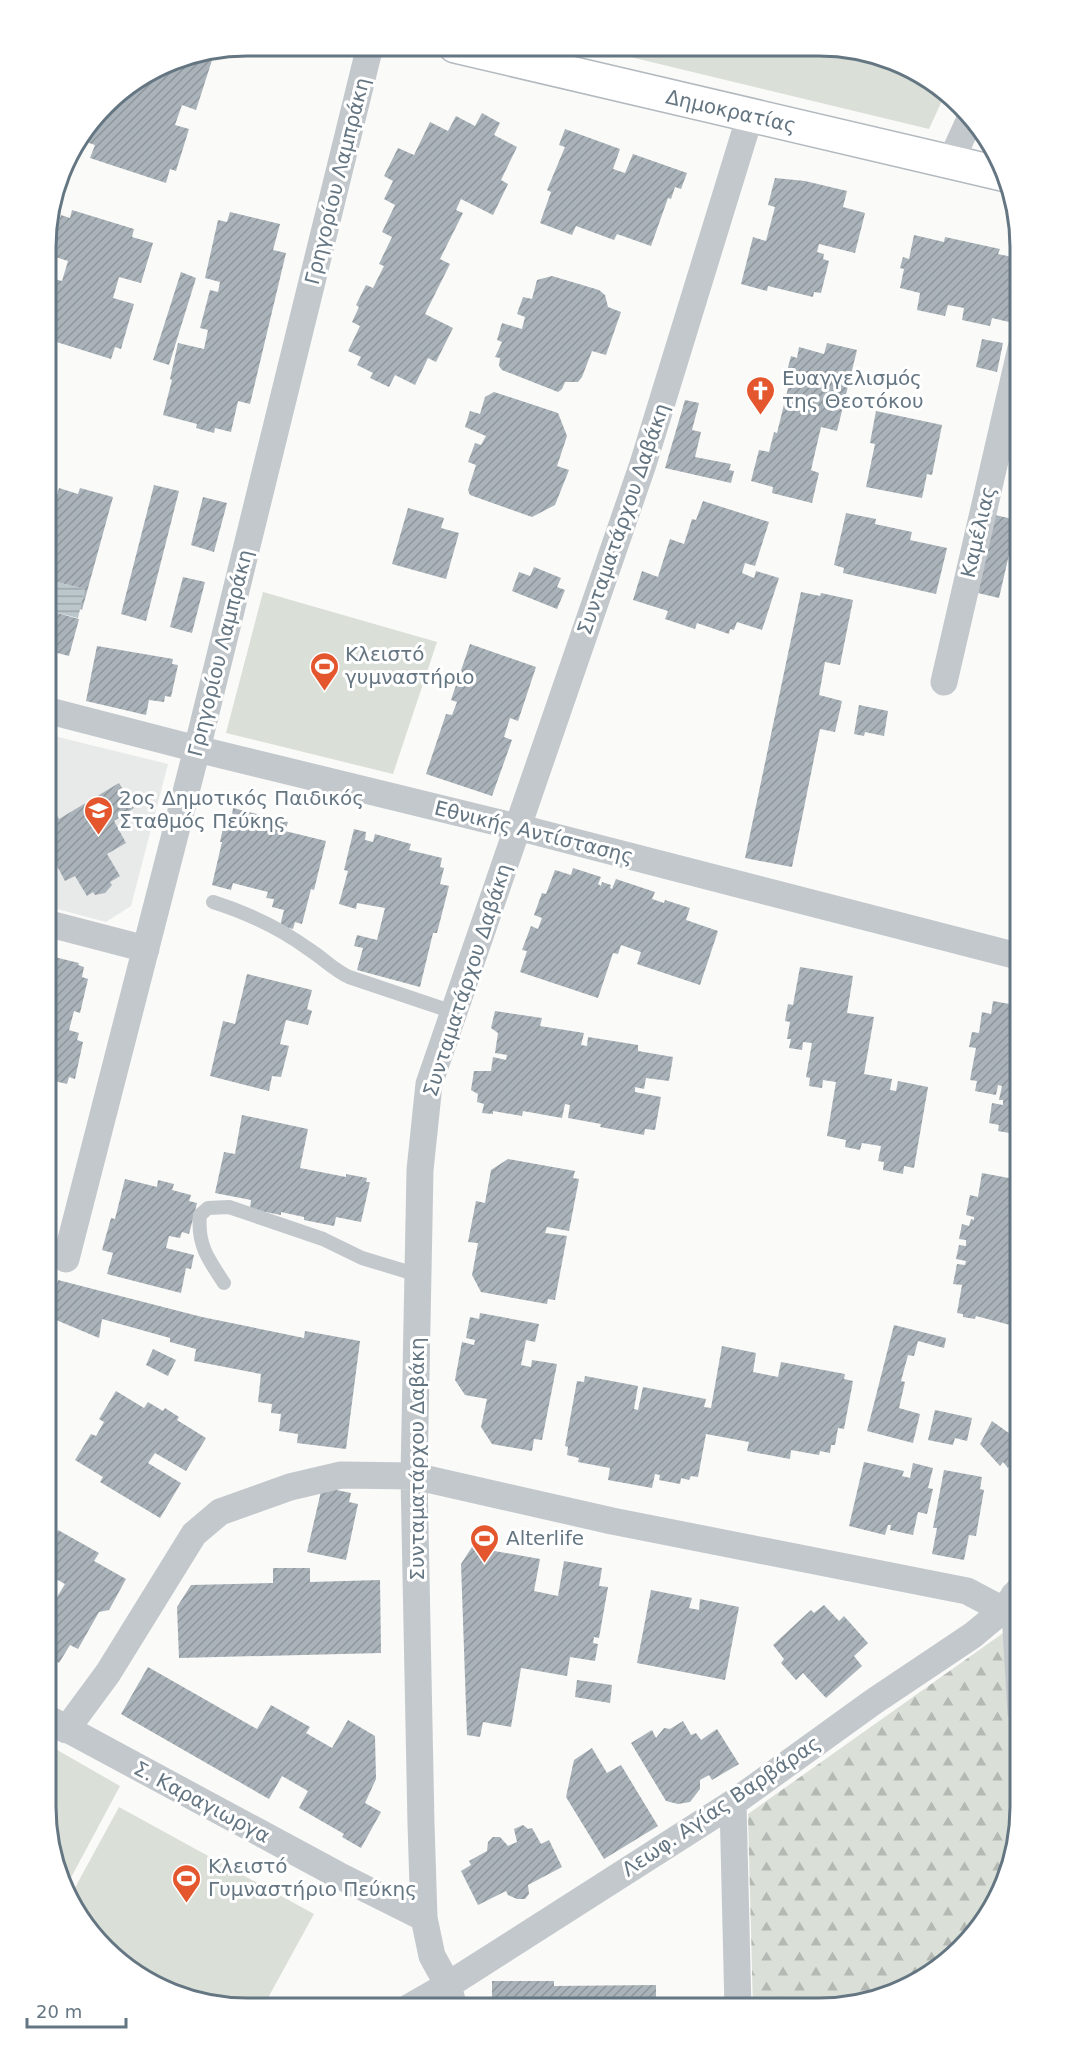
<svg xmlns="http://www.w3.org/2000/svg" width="1066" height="2054" font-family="'DejaVu Sans',sans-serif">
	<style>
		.built { fill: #e8e9e9 }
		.forest { fill: url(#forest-firs) }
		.pitch { fill: #dadfd7 }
		.water { fill: url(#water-rules) }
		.building { fill: url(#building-hatch) }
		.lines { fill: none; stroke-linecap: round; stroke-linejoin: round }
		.secondary-casing { stroke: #b3babf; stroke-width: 36 }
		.lane { stroke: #c3c8cc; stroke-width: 14 }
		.street { stroke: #c3c8cc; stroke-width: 27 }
		.secondary { stroke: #fff; stroke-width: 33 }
		.labels { text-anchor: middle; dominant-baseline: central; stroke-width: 6; stroke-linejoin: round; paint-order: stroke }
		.street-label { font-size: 20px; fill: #657683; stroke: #fff }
		.poi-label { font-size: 20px; fill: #657683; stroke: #fff; text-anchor: start }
		.rim { fill: none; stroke: #657683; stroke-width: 3 }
	</style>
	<defs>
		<pattern id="forest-firs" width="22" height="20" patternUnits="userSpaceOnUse" patternTransform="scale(1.5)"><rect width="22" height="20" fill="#dadfd7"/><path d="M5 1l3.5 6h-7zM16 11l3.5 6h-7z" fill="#b4b9b4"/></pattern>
		<pattern id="water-rules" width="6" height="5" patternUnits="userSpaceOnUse" patternTransform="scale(1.5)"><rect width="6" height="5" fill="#bbc7cb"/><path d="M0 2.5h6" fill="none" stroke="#9ca6aa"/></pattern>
		<pattern id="building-hatch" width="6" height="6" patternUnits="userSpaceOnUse" patternTransform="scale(1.5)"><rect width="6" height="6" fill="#aab3b9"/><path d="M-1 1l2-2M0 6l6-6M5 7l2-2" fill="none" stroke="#8e969c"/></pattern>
	</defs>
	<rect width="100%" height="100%" fill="#fafaf8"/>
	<path class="built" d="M46,734L168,764L131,906L106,922L46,906Z"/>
	<path class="forest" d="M1006,1631L1014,1847L1006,1884L979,1930L932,1975L884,1998L819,2009H753L748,1814Z"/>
	<path class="pitch" d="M589,47L858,49L946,92L929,129Z
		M263,592L437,642L393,774L226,733Z
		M52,1747L120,1786L66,1887L56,1872L45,1807V1758Z
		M119,1807L314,1914L263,2007H220L178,1996L133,1971L114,1959L71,1895Z"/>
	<path class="water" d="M57,582L85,589L78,618L50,611Z"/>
	<path class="building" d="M215,51L196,110L182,105L175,125L189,129L176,171L170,169L166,183L90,158L95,145L83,141L87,130L110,100L111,101L113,95L170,60Z
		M482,113L500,123L494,135L517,147L501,180L508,184L493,215L461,199L456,210L463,213L440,259L450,264L425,314L453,328L436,362L428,358L415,385L395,375L389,387L370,378L373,373L357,365L361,357L348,351L360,326L352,322L359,307L356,305L366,285L373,288L384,266L379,264L392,237L382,232L395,205L384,199L393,181L384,176L398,148L414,155L430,122L448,131L456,116L475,126Z
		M565,129L620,149L613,169L625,173L633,154L687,173L681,189L675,187L671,199L668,198L651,246L617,234L614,240L576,226L572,235L540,223L551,192L547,190L565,147L559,145Z
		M775,178L805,181L847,191L843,207L865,213L855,253L819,244L817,252L824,254L823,259L829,261L821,293L814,292L813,297L768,286L767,291L741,284L753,237L766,241L775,207L768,205Z
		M72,210L134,229L132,237L153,243L141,283L119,277L113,298L134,304L121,349L115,347L111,359L47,339V277L62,281L68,261L49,255L61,215L70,218Z
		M230,212L280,224L273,250L286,253L250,404L238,401L231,432L215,428L214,433L196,428L197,424L163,415L172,380L170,379L178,343L204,349L208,330L200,328L210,290L218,292L220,282L205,278L218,220L227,222Z
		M914,235L944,242L945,237L1000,249L998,254L1021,259V289L1016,313L1011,312L1009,322L992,318L990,326L962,320L964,308L948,305L945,316L917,310L920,293L900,288L904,269L900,268L903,257L909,259Z
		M181,272L196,278L169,365L153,360Z
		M552,276L599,290L605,295L608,307L621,312L606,355L592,351L582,377L578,382H565L562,389L558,392L502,370L499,366L500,358L495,357L502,342L497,340L502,323L522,329L525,317L517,314L523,297L532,299L537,280Z
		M982,339L1003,343L997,372L976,367Z
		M827,343L857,350L837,431L821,427L811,470L819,473L812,503L772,493L773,487L751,481L759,450L769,452L774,432L777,433L791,376L786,375L791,356L797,358L799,347L824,354Z
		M494,392L558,413L567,436L557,466L569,470L555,505L532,517L470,495L468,490L476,465L468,462L475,443L481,445L486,436L465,427L470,411L480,414L485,397Z
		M685,400L699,403L692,430L701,432L695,457L731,464L729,470L734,471L731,483L665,468Z
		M1021,407V439L1014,438Z
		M876,411L942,425L932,475L927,474L922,498L866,487L875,444L870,443Z
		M154,485L179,491L146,621L121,614Z
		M59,488L78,494L80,488L113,497L82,610L80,609L85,589L57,582L50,611L79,619L69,656L46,650V535Z
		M203,497L227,503L214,552L191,545Z
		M703,501L769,522L755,566L745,563L742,573L754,578L756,571L779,578L762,630L737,622L734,630L730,629L729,634L697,623L695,629L665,619L668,611L633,600L642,571L658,577L670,539L684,544L692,519L696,520Z
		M408,508L444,518L441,528L459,533L446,579L392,564Z
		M846,513L876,519L875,524L912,532L910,540L947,548L936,594L843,573L844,568L834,565Z
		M995,515L1017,520L999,598L978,593Z
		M534,567L561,578L557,587L565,590L557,609L512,591L519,572L530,576Z
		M183,577L205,582L192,633L170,627Z
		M801,592L820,596L821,593L853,600L840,665L825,662L819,695L842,701L835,732L820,729L792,867L745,858Z
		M470,644L536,667L518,721L510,718L504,737L512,740L492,796L426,774L446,714L452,715L457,702L451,700Z
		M97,646L173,659L172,664L178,665L171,697L165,696L164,702L149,700L146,715L86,701Z
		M859,705L888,711L884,736L865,732L864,736L854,734Z
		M119,783L134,808L114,821L126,843L107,854L120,876L110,882L112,885L105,893L95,895L93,892L87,896L75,876L65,881L56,864L46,870V802L48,801L59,819Z
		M1020,784L1021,785V822L1014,821Z
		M233,808L288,822L285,831L326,841L314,890L311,889L302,924L295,922L293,929L280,926L284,910L272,907L274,899L266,898L268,892L233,883L231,890L212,885L222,842H220L226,814L232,816Z
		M354,829L366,832L365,840L373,842L375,834L411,844L409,850L442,858L440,867L444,868L440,884L449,886L437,933H433L420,987L357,970L363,948L354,946L357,935L377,940L385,908L357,903L356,909L339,904L348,871L344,870Z
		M573,868L601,877L598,884L601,886L602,882L611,885L610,888L612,889L616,879L655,892L652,899L664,903L665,900L690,908L686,920L718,931L700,985L637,964L641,952L621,945L618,954L613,953L598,998L520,972L527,951L522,950L531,926L538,929L542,918L534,915L542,893L546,894L555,870L571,875Z
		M46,955L79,963L78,965L84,967L82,977L88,979L80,1013L74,1011L69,1030L79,1033L77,1040L83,1042L75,1079L69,1077L67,1084L46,1079Z
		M800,967L853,976L847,1013L874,1017L864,1074L892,1079L890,1090L896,1091L898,1081L928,1087L914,1168L904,1166L903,1174L883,1170L884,1162L878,1161L881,1146L862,1143L860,1150L845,1147L846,1140L827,1136L836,1082L823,1080L822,1088L809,1086L810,1078L806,1077L812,1043L803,1042L802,1050L789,1048L791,1039H787L790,1022L785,1021L788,1004L793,1005Z
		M247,974L312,990L307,1009L312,1011L308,1025L286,1020L280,1044L289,1046L281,1077L272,1076L269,1091L210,1076L223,1021L235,1024Z
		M993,1001L1021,1006V1135L998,1131L999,1125L989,1123L992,1103L1003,1105V1100H999L1002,1086L998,1085L996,1095L975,1091L977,1081L970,1080L976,1048L969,1047L972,1032L979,1033L982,1012L991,1014Z
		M495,1011L542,1018L540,1026L584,1033L581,1045L587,1046L588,1037L638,1045V1051L673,1057L669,1081L646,1078L644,1089L635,1087V1092L661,1097L655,1130L645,1129L644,1135L600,1127L601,1124L568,1118L570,1105L565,1104L562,1118L523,1111L522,1116L493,1111V1114L482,1113L484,1104L477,1102L478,1094L471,1090L474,1071H491L493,1057L506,1060L507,1055L495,1053L498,1033L491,1028Z
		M242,1115L308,1129L300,1168L346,1177V1174L367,1178L366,1182H370L361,1222L336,1217L334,1226L304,1220V1217L281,1212V1215L250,1209L251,1200L215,1193L224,1152L235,1154Z
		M46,1148L55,1150L47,1185H46Z
		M508,1159L575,1171L573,1178L579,1179L569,1231L547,1227L545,1233L567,1236L555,1300L548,1299L547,1304L481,1292L472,1275L478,1243L468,1242L476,1201L485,1203L491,1170Z
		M982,1173L1019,1180L1018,1183L1021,1184V1320L1015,1319L1014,1326L976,1316L975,1319L963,1317V1314L957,1313L962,1285L953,1284L957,1264L965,1265L966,1261L956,1259L959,1245L966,1246V1240L959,1239L962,1224L969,1226L971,1219L974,1220V1217L966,1215L970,1195L978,1197Z
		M125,1179L157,1187L158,1180L174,1184L172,1190L191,1195L189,1201L197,1203L189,1234L182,1232L180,1238L169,1236L166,1248L194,1255L191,1269L186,1268L181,1293L107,1274L113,1253L102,1250L111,1218L115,1219Z
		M58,1280L202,1317L304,1338L305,1331L360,1341L346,1449L297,1443L298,1434L279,1431L281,1414L271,1413L272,1404L258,1402L261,1374L194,1361L196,1349L170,1342V1338L102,1319L99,1338L49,1317Z
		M480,1313L539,1324L535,1342L526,1340L521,1365L531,1367L532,1360L557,1364L542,1440L534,1439L532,1451L492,1444L481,1427L487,1399L465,1395L455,1380L462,1342L474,1345L475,1340L466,1338L470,1317L479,1319Z
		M894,1325L946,1338L944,1348L918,1341L914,1356L908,1355L901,1381L905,1382L899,1408L920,1414L913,1443L867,1431Z
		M722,1346L756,1353L753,1372L778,1377L781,1362L845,1374L844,1379L853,1381L844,1429L838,1428L835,1445H831L830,1453L820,1451L819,1455L791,1450L790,1459L747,1451L749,1442L706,1434L698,1477L691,1476L689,1480L681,1478L680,1484L659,1480L660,1475L655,1474L652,1488L608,1480L610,1468L578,1462L579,1458L567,1455L568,1447L565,1446L577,1381L584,1382L585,1376L638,1386L634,1409L638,1410L643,1387L706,1399L704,1407L711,1408Z
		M153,1349L176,1360L168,1376L146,1365Z
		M116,1391L144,1408L148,1402L163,1411L165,1408L179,1417L177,1420L206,1438L186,1471L155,1453L148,1463L181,1483L160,1518L100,1482L103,1477L75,1460L91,1434L96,1436L104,1422L99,1419Z
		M935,1410L972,1418L967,1441L955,1438L953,1445L928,1440Z
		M992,1421L1020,1441L1008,1468L1003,1462L1000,1466L980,1444Z
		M864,1462L904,1471L902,1476L910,1478L913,1463L933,1468L928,1488L933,1489L927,1514L918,1512L913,1535L890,1530L891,1525H888L885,1535L849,1526Z
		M944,1470L982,1477L980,1489L984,1490L976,1536L969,1535L964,1560L932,1554L937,1528H933Z
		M322,1487L351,1493L349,1502L358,1504L346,1560L307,1552Z
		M58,1530L99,1553L94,1561L126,1579L109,1610L99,1612L78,1649L70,1645L59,1663L45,1655V1598L48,1597L54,1602L65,1584L45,1573V1543L49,1536L54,1539Z
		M472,1547L540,1559L534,1591L558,1596L564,1561L602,1568L599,1586L608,1587L599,1638L594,1637L593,1643L598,1644L595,1661L570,1657L567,1676L521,1668L511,1727L483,1722L480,1737L467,1735L461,1564Z
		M273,1568H310V1582L380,1580L381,1653L179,1658L177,1607L191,1585L273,1583Z
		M651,1590L692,1598L689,1608L699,1610L700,1599L739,1607L725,1680L637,1663Z
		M824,1605L839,1621L844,1616L868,1643L854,1656L862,1666L826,1698L803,1673L796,1680L781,1663L784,1659L773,1645L811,1610L814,1613Z
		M148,1667L257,1729L271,1705L310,1727L306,1733L332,1748L348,1720L375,1736L376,1779L365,1803L381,1812L361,1848L342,1837L344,1834L299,1808L308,1791L282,1776L269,1799L121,1714Z
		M577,1680L612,1685L610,1703L575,1697Z
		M683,1721L691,1735L696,1733L701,1740L717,1729L739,1764L712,1780L709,1775L700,1780V1789L690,1802L678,1804L666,1801L631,1743L652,1730L656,1738L664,1728L670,1729Z
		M592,1748L607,1773L621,1765L658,1826L604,1859L566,1797L574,1760Z
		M523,1825L528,1829L532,1828L541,1844L549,1840L562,1867L528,1885L529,1894L525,1899H517L508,1895L506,1891L478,1905L461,1871L471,1865L469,1861L487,1851L488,1842L493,1837H500L508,1846L517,1842L514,1829Z
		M492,1981H554V1986L656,1985V2009L492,2008Z"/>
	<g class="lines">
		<defs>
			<path id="secondary" d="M455,46L1006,175"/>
		</defs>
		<use href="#secondary" class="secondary-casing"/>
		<path class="lane" d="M213,902C248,913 280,928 310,950C324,959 334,970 349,977L453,1012
			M224,1283C208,1259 197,1244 200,1215L208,1208L229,1207L323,1239L362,1258L418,1275"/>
		<path class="street" d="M950,163L969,121
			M944,682L1021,348
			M46,710L197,749L517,827L1021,957
			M46,923L146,949
			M66,1259L197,749L370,46
			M1014,1595L1021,1713
			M45,1717L338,1875L424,1918
			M66,1730L108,1673L194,1534L220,1512L290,1487L341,1475L414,1476L612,1521L967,1591L1003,1610
			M733,1803L738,2009
			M408,2008L448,1985L733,1803L873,1702L973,1635L1003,1610L1021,1587
			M454,2008L448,1985L432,1956L424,1918L421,1824L414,1476L420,1170L429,1084L643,464L750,116"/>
		<use href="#secondary" class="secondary"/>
	</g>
	<defs>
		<symbol id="church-pin" viewBox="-11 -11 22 30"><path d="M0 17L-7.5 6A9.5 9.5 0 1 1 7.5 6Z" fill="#e4572e" stroke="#fff"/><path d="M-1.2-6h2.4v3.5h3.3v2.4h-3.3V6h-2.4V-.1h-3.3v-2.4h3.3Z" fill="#fff"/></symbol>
		<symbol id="stadium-pin" viewBox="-11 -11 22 30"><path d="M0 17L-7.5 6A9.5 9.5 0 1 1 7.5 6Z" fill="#e4572e" stroke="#fff"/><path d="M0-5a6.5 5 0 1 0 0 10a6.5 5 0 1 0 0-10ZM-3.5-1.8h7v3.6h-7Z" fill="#fff"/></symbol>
		<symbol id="school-pin" viewBox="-11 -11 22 30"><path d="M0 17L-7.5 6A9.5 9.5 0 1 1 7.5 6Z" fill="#e4572e" stroke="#fff"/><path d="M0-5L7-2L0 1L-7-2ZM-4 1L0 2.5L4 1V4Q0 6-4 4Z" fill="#fff"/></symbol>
	</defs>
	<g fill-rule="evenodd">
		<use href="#church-pin" x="744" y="374" width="33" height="45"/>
		<use href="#stadium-pin" x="308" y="650" width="33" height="45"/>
		<use href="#school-pin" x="82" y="794" width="33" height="45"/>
		<use href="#stadium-pin" x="468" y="1522" width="33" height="45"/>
		<use href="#stadium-pin" x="170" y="1862" width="33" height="45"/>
	</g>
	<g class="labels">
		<g class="street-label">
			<text transform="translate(731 111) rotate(13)">Δημοκρατίας</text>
			<text transform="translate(337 181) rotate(-76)">Γρηγορίου Λαμπράκη</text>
			<text transform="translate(623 519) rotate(-71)">Συνταματάρχου Δαβάκη</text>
			<text transform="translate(978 532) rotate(-77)">Καμέλιας</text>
			<text transform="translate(220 653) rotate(-76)">Γρηγορίου Λαμπράκη</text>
			<text transform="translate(534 832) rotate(14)">Εθνικής Αντίστασης</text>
			<text transform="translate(467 980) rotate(-72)">Συνταματάρχου Δαβάκη</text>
			<text transform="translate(417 1459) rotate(-90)">Συνταματάρχου Δαβάκη</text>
			<text transform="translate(202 1802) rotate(28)">Σ. Καραγιωργα</text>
			<text transform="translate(721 1806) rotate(-34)">Λεωφ. Αγίας Βαρβάρας</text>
		</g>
		<g class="poi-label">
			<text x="782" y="378">Ευαγγελισμός<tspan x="782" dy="23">της Θεοτόκου</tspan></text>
			<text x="345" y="654">Κλειστό<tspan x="345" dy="23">γυμναστήριο</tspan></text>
			<text x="119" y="798">2ος Δημοτικός Παιδικός<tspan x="119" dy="23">Σταθμός Πεύκης</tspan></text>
			<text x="506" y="1538">Alterlife</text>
			<text x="208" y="1866">Κλειστό<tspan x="208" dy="23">Γυμναστήριο Πεύκης</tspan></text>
		</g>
	</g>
	<path d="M0 0H1066V2054H0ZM247 56H819A191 191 0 0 1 1010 247V1807A191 191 0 0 1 819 1998H247A191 191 0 0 1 56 1807V247A191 191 0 0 1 247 56Z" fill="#fff" fill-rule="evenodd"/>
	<path class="rim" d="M247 56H819A191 191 0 0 1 1010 247V1807A191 191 0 0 1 819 1998H247A191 191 0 0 1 56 1807V247A191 191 0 0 1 247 56Z"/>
	<path d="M27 2018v9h99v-9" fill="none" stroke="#657683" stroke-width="3"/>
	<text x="36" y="2018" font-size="18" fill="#657683" stroke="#ffffff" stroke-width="4.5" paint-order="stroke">20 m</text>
</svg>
